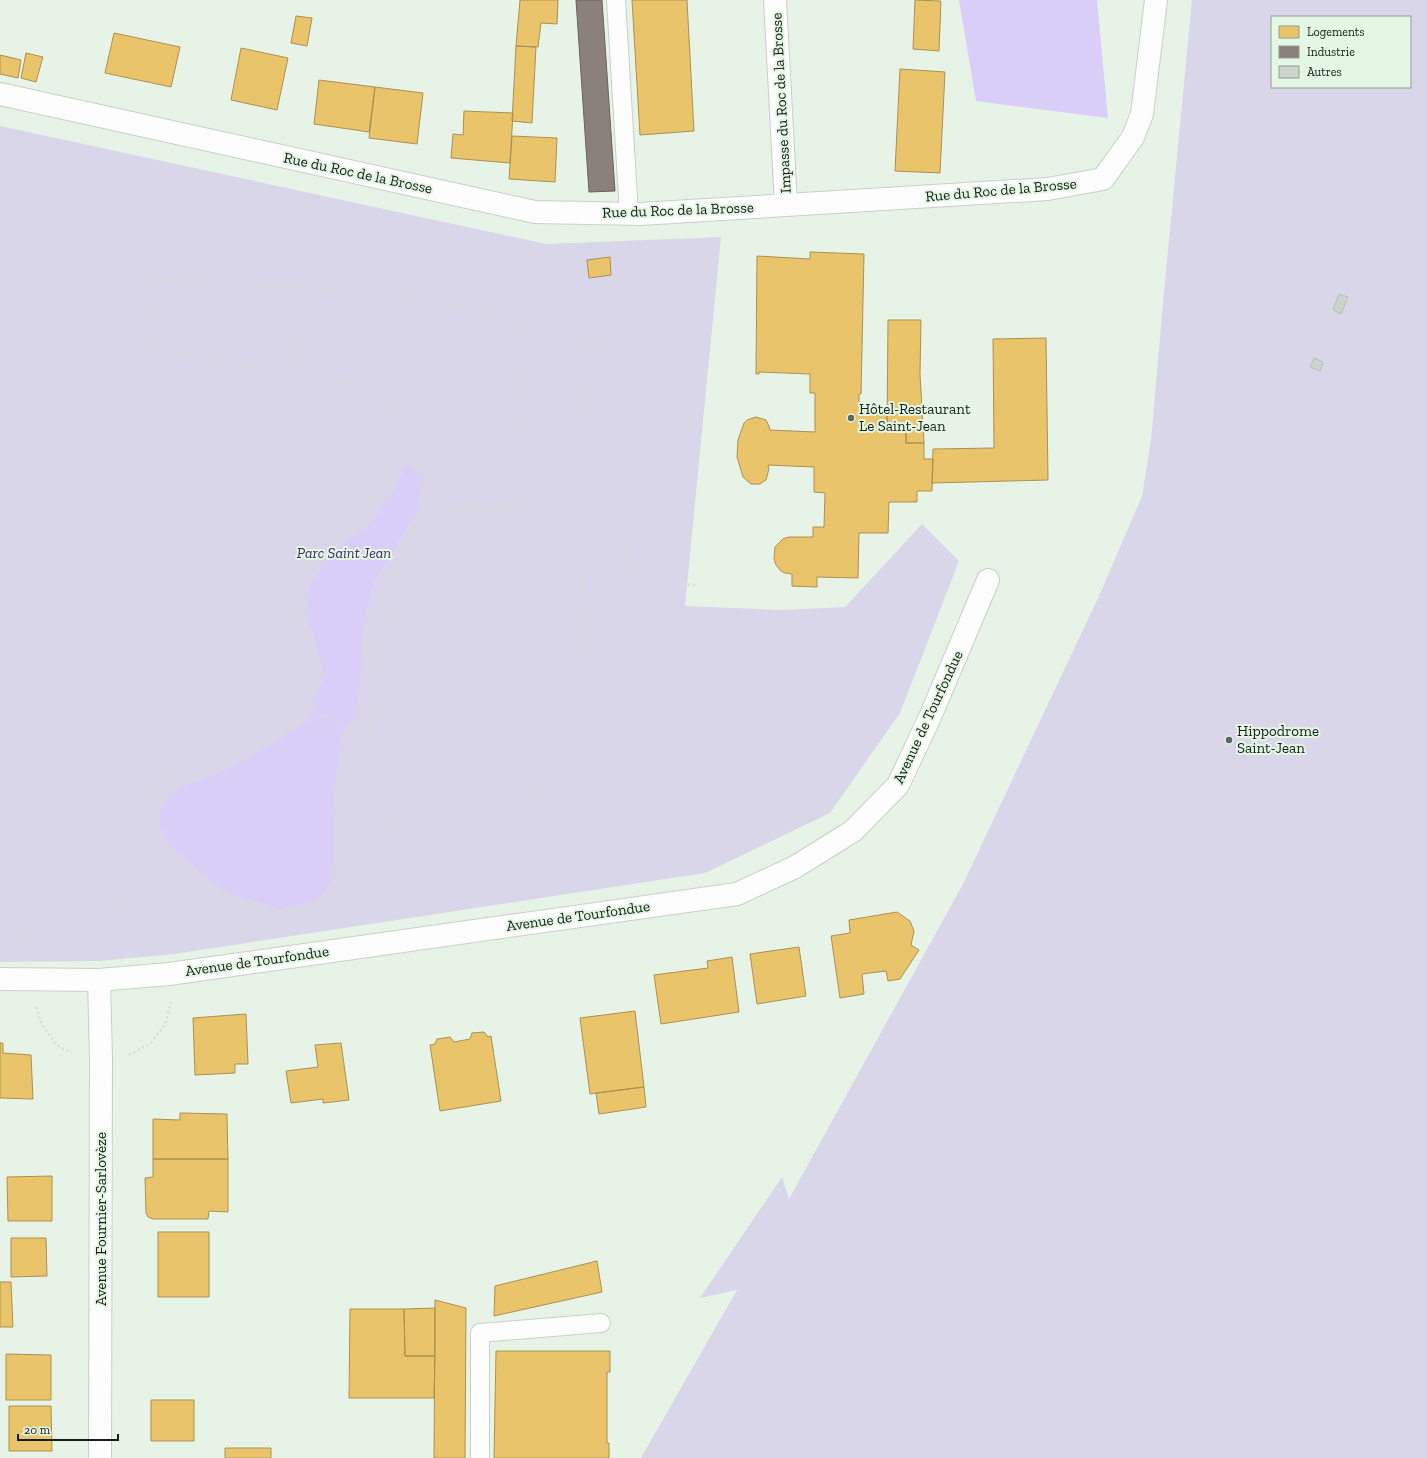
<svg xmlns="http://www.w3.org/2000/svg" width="1427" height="1458" font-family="'Zilla Slab',serif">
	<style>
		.green { fill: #d9d6e9; fill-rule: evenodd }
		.water { fill: #d9cef7 }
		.homes { fill: #e9c46a; stroke: #aa9251 }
		.industry { fill: #8a817c; stroke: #67635d }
		.building { fill: #ccd4cc; stroke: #b7bfb7 }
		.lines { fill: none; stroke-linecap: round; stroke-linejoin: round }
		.service-casing { stroke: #c8d0c8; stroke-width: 20 }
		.minor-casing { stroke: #c8d0c8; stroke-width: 24 }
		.path { stroke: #d8dbd8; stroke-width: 2.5; stroke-dasharray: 2 3; stroke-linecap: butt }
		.service { stroke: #fcfdfc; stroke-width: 18 }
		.minor { stroke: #fcfdfc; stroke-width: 22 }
		.poi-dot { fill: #606760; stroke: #e4f7e4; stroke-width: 1.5 }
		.labels { text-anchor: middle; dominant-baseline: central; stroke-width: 4; stroke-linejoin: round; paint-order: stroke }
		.street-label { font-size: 15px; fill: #161c16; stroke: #e4f7e4 }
		.poi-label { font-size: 15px; fill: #161c16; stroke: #e4f7e4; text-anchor: start }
		.park-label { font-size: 15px; font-style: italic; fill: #43256e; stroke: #e4f7e4 }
	</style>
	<rect width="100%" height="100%" fill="#e8f3e8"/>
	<path class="green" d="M1192,0H1427V1458H641L737,1290L700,1298L782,1177L789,1199L963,884L1099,596L1142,496L1151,440L1164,292ZM1272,17H1410V87H1272Z
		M0,126L546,244L721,237L685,606L783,610L845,607L922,524L959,561L900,713L830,813L705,873L174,954L100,961L0,962Z"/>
	<path class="water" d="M959,0H1097L1108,118L976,101Z
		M405,464L423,474L416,513L372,587L363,627L360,684L356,717L341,730L333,805L334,864L328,889L316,900L281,909L225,892L173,848L159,825L161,809L179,788L236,766L307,722L324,674L307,611L310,584L336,548L365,530L394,492Z"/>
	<path class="homes" d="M520,0H558L557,24L541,23L538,47L516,46Z
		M632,0H687L694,131L640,135Z
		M915,0L941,1L939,51L913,49Z
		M296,16L312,18L307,46L291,43Z
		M114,33L180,47L171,87L105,73Z
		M516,46L536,47L532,123L512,121Z
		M241,48L288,58L277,110L231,100Z
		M26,53L43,57L36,82L21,78Z
		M0,55L21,60L18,78L0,74Z
		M900,69L945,72L940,173L895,171Z
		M319,80L375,87L369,132L314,124Z
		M375,87L423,93L417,144L369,138Z
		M464,111L513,113L510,163L451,158L453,134L463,135Z
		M512,136L557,138L555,182L509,179Z
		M810,252L864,254L861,394H859V408H887V431L906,430V443H924V459H933L932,491H917V502H889L888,533H859L858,578L817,577V587L792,586V574L785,573L781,571L776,565L774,559L775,547L783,539L789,537H813V527H824L825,493L814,492V467L768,465L769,469L766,480L760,484H751L743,477L737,457L738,440L744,423L747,420L756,417L766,420L769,426L770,430L815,432V393H810V374L759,372V374H756L757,256L810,259Z
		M610,257L611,275L589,278L587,260Z
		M888,320H921L920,374L924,443H906V430L887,431Z
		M1046,338L1048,480L932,483L933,449L994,448L993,339Z
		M897,912L910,921L914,931L911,945L919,950L900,979L888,981L886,971L862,974L864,994L840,998L831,936L850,933L849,920Z
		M799,947L806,996L757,1004L750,954Z
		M732,957L739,1012L661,1024L654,975L708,968L707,961Z
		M635,1011L644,1087L590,1094L580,1018Z
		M246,1014L248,1064H235V1073L195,1075L193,1018Z
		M484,1032L488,1037L491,1036L501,1101L440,1111L430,1045L435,1044L437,1039L450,1037L454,1042L470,1039L472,1033Z
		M0,1043H3V1053L31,1055L33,1099L0,1098Z
		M341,1043L349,1100L323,1103V1099L291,1103L286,1071L318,1067L315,1045Z
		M644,1087L646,1107L599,1114L596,1093Z
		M180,1113L227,1114L228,1159H153V1119L180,1120Z
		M153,1159H228V1212L209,1211L208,1219H153L148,1217L146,1213L145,1178L153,1177Z
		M52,1176V1221H8L7,1177Z
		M158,1232H209V1297H158Z
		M11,1238H46L47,1276L11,1277Z
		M597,1261L602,1292L494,1316L495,1286Z
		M0,1282H11L13,1327H0Z
		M435,1300L466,1308L465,1458H434Z
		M435,1308V1356H405L404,1309Z
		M350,1309H404L405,1356H435L434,1398H349Z
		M496,1351H610V1372H607V1443H609V1458H494Z
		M6,1354L51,1355V1400H6Z
		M151,1400H194V1441H151Z
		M9,1406H51L52,1451H9Z
		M225,1448H271V1458H225Z"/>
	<path class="industry" d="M576,0H602L615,191L589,192Z"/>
	<path class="building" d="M1339,294L1348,297L1341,314L1333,310Z
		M1314,358L1323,362L1320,371L1310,367Z"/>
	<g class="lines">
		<defs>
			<path id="service" d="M616,0L629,214
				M480,1458V1333L601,1323"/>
			<path id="minor" d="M775,0L786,205
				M0,94L535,212L640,214L1048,189L1103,179L1133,137L1142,114L1156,0
				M0,979L99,980L169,974L737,894L795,867L853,831L898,785L930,717L988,580
				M99,980L101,1058L100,1458"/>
		</defs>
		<use href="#service" class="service-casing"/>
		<use href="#minor" class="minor-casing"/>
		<path class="path" d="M577,340L613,347H625L634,341L666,282L672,264L673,240
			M0,352L46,319L123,280H152L299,286L505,313L577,340L587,387L580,648L584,681L598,707L617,725
			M289,373L299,286
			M582,555L630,558L632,477L585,474
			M630,558L628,583L697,585
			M295,701L368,740L370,715L377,680L382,629L393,588L414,539L426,523L437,516L453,508L521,512L523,354L505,313
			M368,740L392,838L404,861L447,906
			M543,818L521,774V512L584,513
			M111,911L134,855L138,819L148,797L167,773L218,755L285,714L295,701L296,681L293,603L298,580L317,548L354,518L373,494L389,464L392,433L387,403L357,384L310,374L289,373L157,350L152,280
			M0,941L50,937
			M36,1007L42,1025L58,1046L72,1053
			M129,1055L150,1044L165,1025L171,1002"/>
		<use href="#service" class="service"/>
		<use href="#minor" class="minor"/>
	</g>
	<g class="poi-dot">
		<circle cx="851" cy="418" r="4"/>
		<circle cx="1229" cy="740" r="4"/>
	</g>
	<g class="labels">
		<g class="street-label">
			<text transform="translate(781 103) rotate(-93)">Impasse du Roc de la Brosse</text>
			<text transform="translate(358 173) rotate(12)">Rue du Roc de la Brosse</text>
			<text transform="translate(1001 190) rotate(-5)">Rue du Roc de la Brosse</text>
			<text transform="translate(678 210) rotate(-2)">Rue du Roc de la Brosse</text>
			<text transform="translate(928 717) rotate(-65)">Avenue de Tourfondue</text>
			<text transform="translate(578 916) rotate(-8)">Avenue de Tourfondue</text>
			<text transform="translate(257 961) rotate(-8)">Avenue de Tourfondue</text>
			<text transform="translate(101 1219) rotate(-90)">Avenue Fournier-Sarlovèze</text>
		</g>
		<g class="poi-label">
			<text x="859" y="409">Hôtel-Restaurant<tspan x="859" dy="17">Le Saint-Jean</tspan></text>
			<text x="1237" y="731">Hippodrome<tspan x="1237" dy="17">Saint-Jean</tspan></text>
		</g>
		<g class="park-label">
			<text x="344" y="553">Parc Saint Jean</text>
		</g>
	</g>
	<rect x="1271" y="16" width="140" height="72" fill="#e4f7e4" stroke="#929f92"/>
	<rect x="1279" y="26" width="20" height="12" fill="#e9c46a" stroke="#929f92"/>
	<text x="1307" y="36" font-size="12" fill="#161c16">Logements</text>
	<rect x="1279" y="46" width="20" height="12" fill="#8a817c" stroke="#929f92"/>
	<text x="1307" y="56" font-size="12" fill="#161c16">Industrie</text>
	<rect x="1279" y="66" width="20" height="12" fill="#ccd4cc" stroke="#929f92"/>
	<text x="1307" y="76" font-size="12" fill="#161c16">Autres</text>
	<path d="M18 1434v6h100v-6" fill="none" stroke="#161c16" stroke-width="2"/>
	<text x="24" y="1434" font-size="12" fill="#161c16" stroke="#e4f7e4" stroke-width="3" paint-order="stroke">20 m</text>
</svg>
